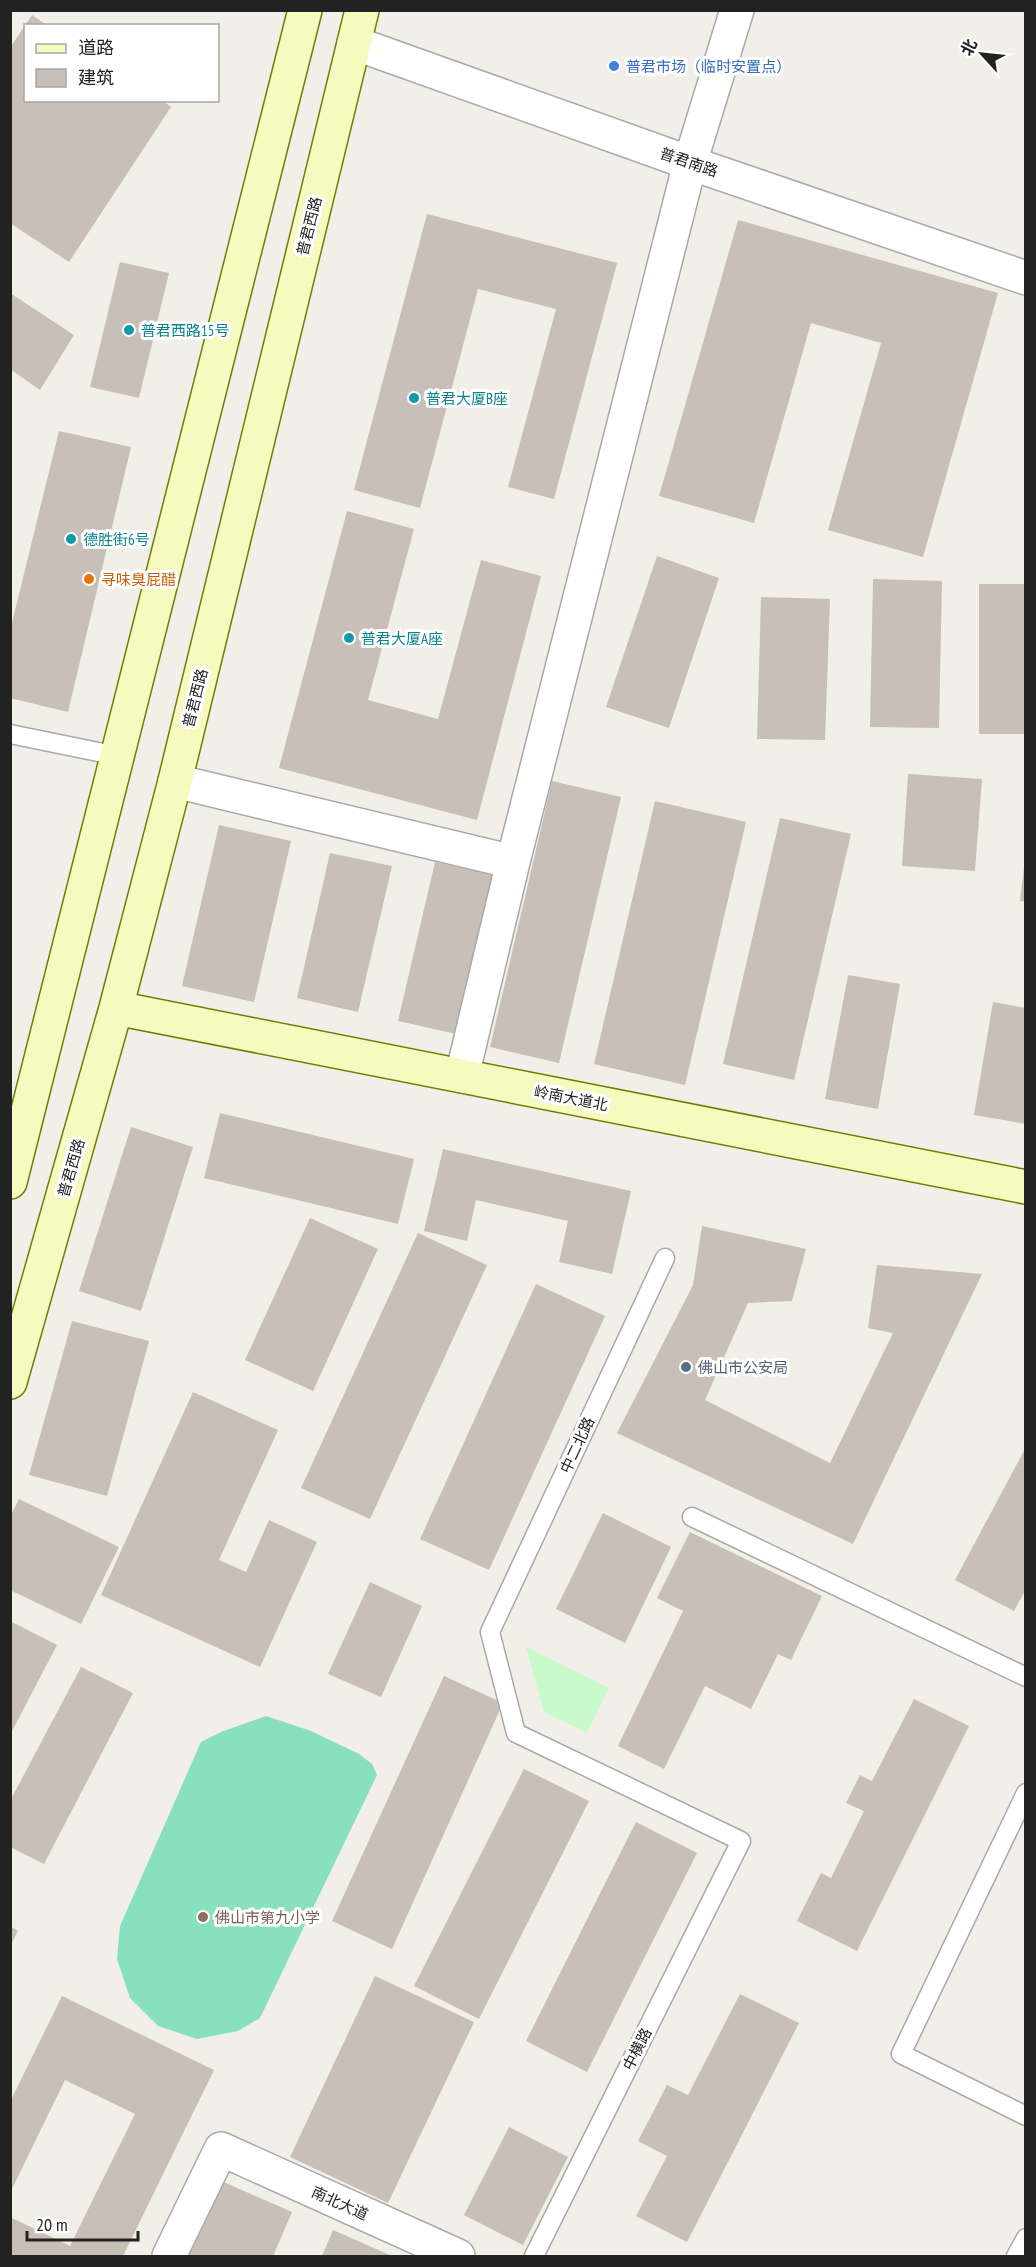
<svg xmlns="http://www.w3.org/2000/svg" width="1036" height="2267" font-family="'PT Sans Narrow','Noto Sans SC',sans-serif">
	<style>
		.park { fill: #c8facc }
		.pitch { fill: #88e0be }
		.building { fill: #c7bfb8 }
		.lines { fill: none; stroke-linecap: round; stroke-linejoin: round }
		.service-casing { stroke: #a9a9a9; stroke-width: 21 }
		.minor-casing { stroke: #a9a9a9; stroke-width: 36 }
		.tertiary-casing { stroke: #a9a9a9; stroke-width: 36 }
		.secondary-casing { stroke: #707d05; stroke-width: 36 }
		.service { stroke: #fff; stroke-width: 18 }
		.minor { stroke: #fff; stroke-width: 33 }
		.tertiary { stroke: #fff; stroke-width: 33 }
		.secondary { stroke: #f7fabf; stroke-width: 33 }
		.shop-dot { fill: #3f7fe0; stroke: #fff; stroke-width: 2 }
		.culture-dot { fill: #0f9aa8; stroke: #fff; stroke-width: 2 }
		.food-dot { fill: #e8710a; stroke: #fff; stroke-width: 2 }
		.service-dot { fill: #5c6f8a; stroke: #fff; stroke-width: 2 }
		.education-dot { fill: #8d6e63; stroke: #fff; stroke-width: 2 }
		.labels { text-anchor: middle; dominant-baseline: central; stroke-width: 6; stroke-linejoin: round; paint-order: stroke }
		.shop-label { font-size: 15px; fill: #366cbe; stroke: #fff; text-anchor: start }
		.street-label { font-size: 15px; fill: #222; stroke: #fff }
		.culture-label { font-size: 15px; fill: #0d838f; stroke: #fff; text-anchor: start }
		.food-label { font-size: 15px; fill: #c56008; stroke: #fff; text-anchor: start }
		.service-label { font-size: 15px; fill: #4e5e75; stroke: #fff; text-anchor: start }
		.education-label { font-size: 15px; fill: #785e54; stroke: #fff; text-anchor: start }
	</style>
	<rect width="100%" height="100%" fill="#f2efe9"/>
	<path class="park" d="M526,1647L609,1688L587,1733L544,1712Z"/>
	<path class="pitch" d="M266,1716L311,1731L359,1754L372,1764L377,1775L260,2018L238,2031L197,2039L158,2026L130,1998L117,1959L120,1926L201,1742L221,1732Z"/>
	<path class="building" d="M32,15L48,26H26V100H162L171,107L69,262L10,223V48Z
		M427,214L617,263L554,499L508,487L556,309L478,289L420,508L354,490Z
		M738,220L998,293L923,557L828,530L881,343L811,323L754,523L659,496Z
		M120,262L169,273L139,398L90,387Z
		M10,293L74,335L40,390L10,369Z
		M59,431L131,447L68,712L10,698V631Z
		M347,511L414,529L368,700L438,719L481,560L541,576L477,820L279,768Z
		M657,556L719,578L669,728L606,707Z
		M873,579L942,581L939,728L870,727Z
		M979,584H1026V734H979Z
		M761,597L830,599L825,740L757,739Z
		M908,774L982,779L975,871L902,866Z
		M552,781L621,797L559,1063L490,1047Z
		M655,801L746,822L685,1085L594,1064Z
		M780,818L851,834L794,1080L723,1064Z
		M219,825L291,841L254,1002L182,986Z
		M330,853L392,866L358,1012L297,998Z
		M435,862L493,875L456,1034L398,1021Z
		M1024,868H1026V902L1020,901Z
		M848,975L900,984L878,1109L825,1099Z
		M993,1002L1026,1008V1124L974,1115Z
		M220,1113L414,1159L398,1224L204,1178Z
		M131,1127L193,1147L141,1311L79,1291Z
		M443,1149L631,1191L612,1274L559,1262L568,1221L476,1200L467,1241L424,1231Z
		M310,1218L378,1249L313,1391L245,1360Z
		M702,1226L806,1249L792,1301L748,1303L705,1400L830,1463L893,1333L868,1328L877,1265L982,1274L853,1544L617,1433L693,1285Z
		M418,1233L487,1265L370,1519L301,1488Z
		M536,1284L605,1316L489,1570L420,1539Z
		M72,1321L149,1341L107,1496L29,1475Z
		M193,1392L278,1430L219,1560L246,1572L269,1520L317,1542L260,1667L101,1595Z
		M1026,1447V1589L1014,1611L955,1580Z
		M19,1499L119,1547L81,1624L10,1590V1517Z
		M603,1513L671,1547L625,1643L556,1609Z
		M690,1532L822,1596L791,1660L778,1654L751,1709L705,1686L664,1769L618,1746L683,1611L657,1598Z
		M370,1582L422,1606L381,1697L328,1674Z
		M10,1621L57,1645L10,1735Z
		M81,1667L133,1693L44,1864L10,1847V1801Z
		M444,1676L503,1703L392,1949L332,1921Z
		M914,1699L969,1726L857,1951L797,1921L821,1873L831,1878L864,1811L846,1803L860,1775L872,1781Z
		M524,1769L589,1801L479,2019L414,1986Z
		M636,1822L697,1853L587,2072L526,2041Z
		M10,1926L18,1931L10,1946Z
		M375,1976L474,2022L388,2203L290,2157Z
		M740,1994L799,2023L687,2242L636,2216L667,2156L638,2141L667,2085L688,2095Z
		M62,1996L214,2070L123,2256H10V2217L70,2246L135,2114L65,2080L10,2193V2102Z
		M509,2127L568,2157L523,2245L464,2215Z
		M219,2180L292,2212L273,2256H185Z
		M333,2230L392,2256H322Z"/>
	<g class="lines">
		<defs>
			<path id="service" d="M10,734L118,756
				M692,1517L1026,1677
				M1026,1793L901,2054L1026,2116
				M534,2256L741,1841L516,1733L490,1632L665,1258
				M1016,2256L1026,2238"/>
			<path id="minor" d="M175,781L513,862
				M462,1076L513,862L690,163L737,10
				M169,2256L221,2149L458,2256"/>
			<path id="tertiary" d="M354,43L690,163L1026,278"/>
			<path id="secondary" d="M116,1008L1026,1187
				M10,1182L305,10
				M10,1382L116,1008L175,781L362,10"/>
		</defs>
		<use href="#service" class="service-casing"/>
		<use href="#minor" class="minor-casing"/>
		<use href="#tertiary" class="tertiary-casing"/>
		<use href="#secondary" class="secondary-casing"/>
		<use href="#service" class="service"/>
		<use href="#minor" class="minor"/>
		<use href="#tertiary" class="tertiary"/>
		<use href="#secondary" class="secondary"/>
	</g>
	<circle class="shop-dot" cx="614" cy="66" r="6"/>
	<g class="culture-dot">
		<circle cx="129" cy="330" r="6"/>
		<circle cx="414" cy="398" r="6"/>
		<circle cx="71" cy="539" r="6"/>
		<circle cx="349" cy="638" r="6"/>
	</g>
	<circle class="food-dot" cx="89" cy="579" r="6"/>
	<circle class="service-dot" cx="686" cy="1367" r="6"/>
	<circle class="education-dot" cx="203" cy="1917" r="6"/>
	<g class="labels">
		<g class="shop-label">
			<text x="626" y="66">普君市场（临时安置点）</text>
		</g>
		<g class="street-label">
			<text transform="translate(689 162) rotate(19)">普君南路</text>
			<text transform="translate(309 226) rotate(-76)">普君西路</text>
			<text transform="translate(195 698) rotate(-76)">普君西路</text>
			<text transform="translate(571 1098) rotate(11)">岭南大道北</text>
			<text transform="translate(71 1168) rotate(-74)">普君西路</text>
			<text transform="translate(577 1445) rotate(-65)">中二北路</text>
			<text transform="translate(637 2049) rotate(-63)">中横路</text>
			<text transform="translate(340 2203) rotate(24)">南北大道</text>
		</g>
		<g class="culture-label">
			<text x="141" y="330">普君西路15号</text>
			<text x="426" y="398">普君大厦B座</text>
			<text x="83" y="539">德胜街6号</text>
			<text x="361" y="638">普君大厦A座</text>
		</g>
		<g class="food-label">
			<text x="101" y="579">寻味臭屁醋</text>
		</g>
		<g class="service-label">
			<text x="698" y="1367">佛山市公安局</text>
		</g>
		<g class="education-label">
			<text x="215" y="1917">佛山市第九小学</text>
		</g>
	</g>
	<rect width="1036" height="2267" fill="none" stroke="#222222" stroke-width="24"/>
	<rect x="24" y="24" width="195" height="78" fill="#ffffff" stroke="#a7a7a7" stroke-width="1.5"/>
	<rect x="36" y="44" width="30" height="9" fill="#f7fabf" stroke="#a7a7a7" stroke-width="1.5"/>
	<text x="78" y="54" font-size="18" fill="#222222">道路</text>
	<rect x="36" y="69" width="30" height="18" fill="#c7bfb8" stroke="#a7a7a7" stroke-width="1.5"/>
	<text x="78" y="84" font-size="18" fill="#222222">建筑</text>
	<g transform="translate(982 54) rotate(297)" stroke="#ffffff" stroke-width="4.5" paint-order="stroke">
	<path d="M0-4.5L10 22L0 15L-10 22Z" fill="#222222"/>
	<text y="-9" font-size="16" font-weight="bold" text-anchor="middle" fill="#222222">北</text>
	</g>
	<path d="M27 2231v9h111v-9" fill="none" stroke="#222222" stroke-width="3"/>
	<text x="36" y="2231" font-size="18" fill="#222222" stroke="#ffffff" stroke-width="4.5" paint-order="stroke">20 m</text>
</svg>
